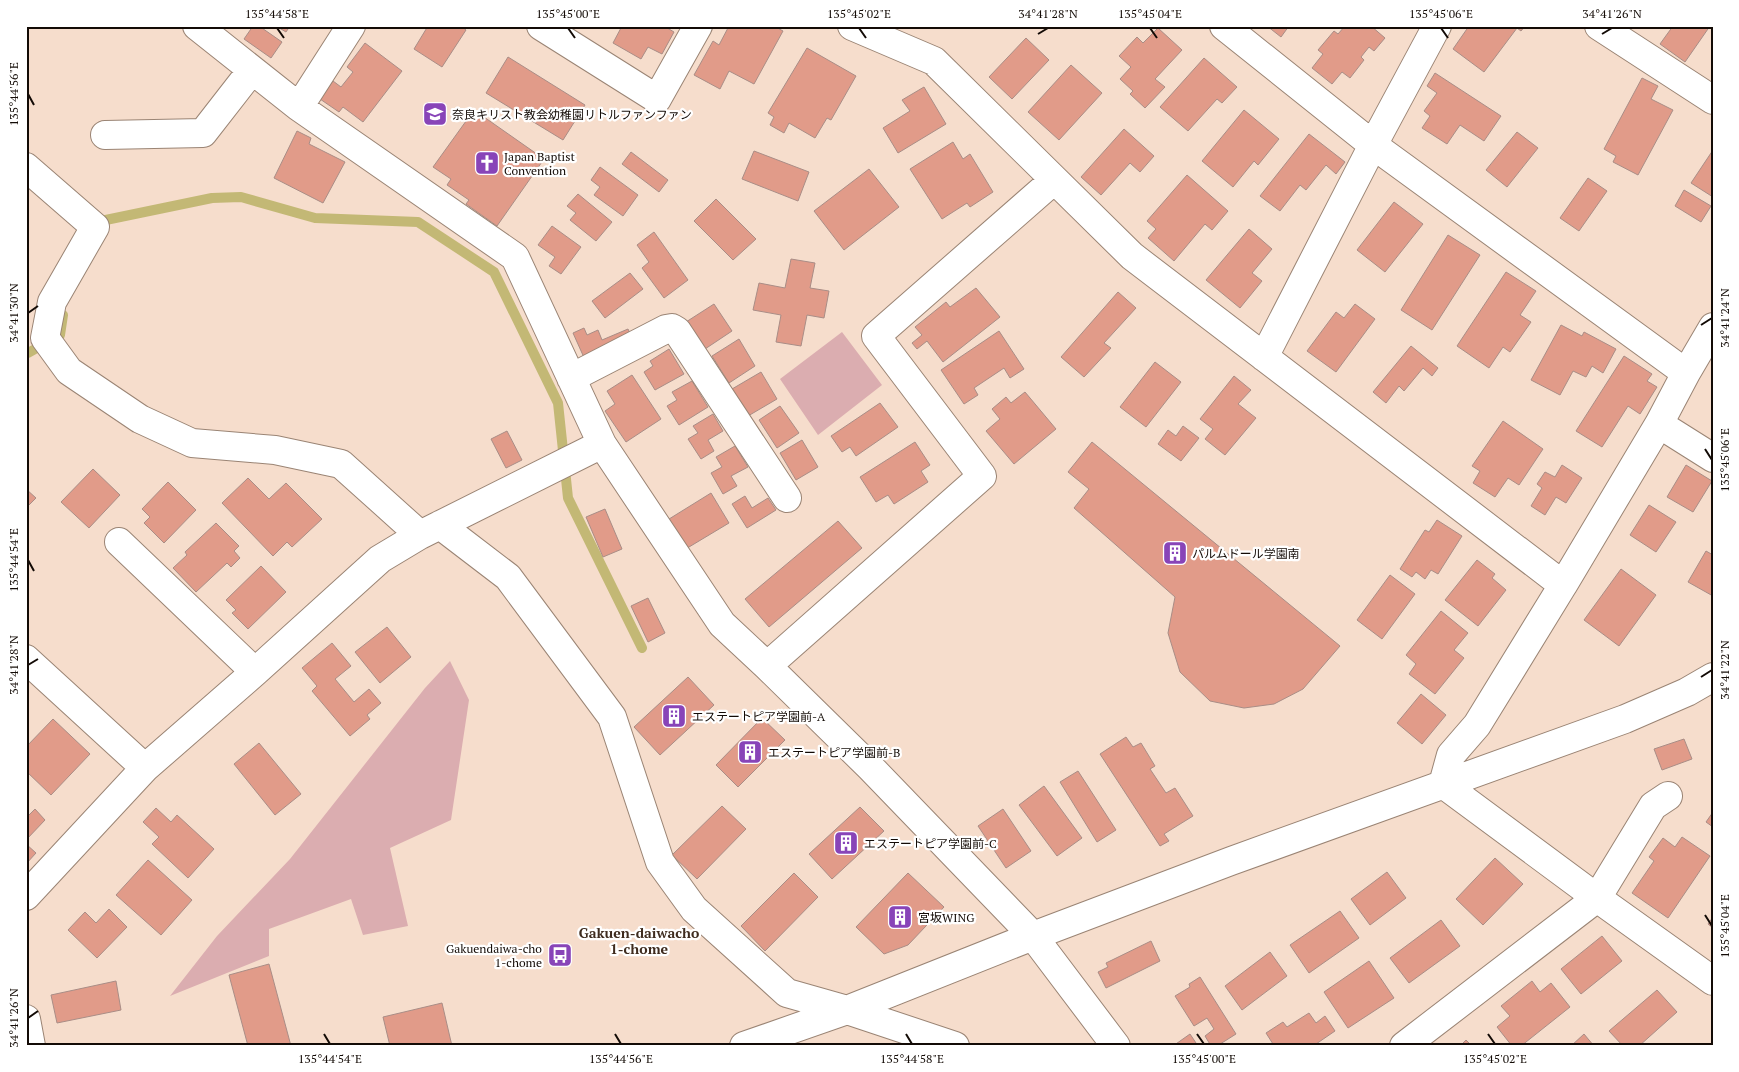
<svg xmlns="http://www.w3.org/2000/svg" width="1739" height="1072" font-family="'PT Serif','Noto Sans JP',serif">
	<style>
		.green { fill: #dbadb0 }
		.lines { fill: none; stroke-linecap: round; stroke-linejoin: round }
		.stream { stroke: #c3b875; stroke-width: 10 }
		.building { fill: #e19b89; stroke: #a98d86 }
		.minor-casing { stroke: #9a8474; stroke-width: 30 }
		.minor { stroke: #fff; stroke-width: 28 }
		.ticks { fill: none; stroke: #130b06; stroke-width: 2 }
		.labels { text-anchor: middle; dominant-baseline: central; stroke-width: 4.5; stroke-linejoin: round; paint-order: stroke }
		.poi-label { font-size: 12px; fill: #130b06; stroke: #fff; text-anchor: start }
		.neighbourhood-label { font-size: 14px; font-weight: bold; fill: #3e2b1e; stroke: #fff }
		.neatline { fill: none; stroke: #130b06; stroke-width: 2 }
		.ticks-label { font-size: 12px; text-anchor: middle; fill: #130b06 }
	</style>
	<rect width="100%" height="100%" fill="#f6ddcc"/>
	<path class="green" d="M842,332L882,385L818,435L780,379Z
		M450,661L469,700L451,820L390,848L408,926L363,935L351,899L269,929V956L170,996L217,936L290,859L425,688Z"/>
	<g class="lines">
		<path class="stream" d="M94,221L96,222L212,198L241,197L315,218L418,222L494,272L558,403L568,498L642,648
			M26,351L28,353L60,335L63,315"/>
	</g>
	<path class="building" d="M253,26H259L282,42L271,58L244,39Z
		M276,26H290L286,32Z
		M428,26H461L466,30L442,67L414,49Z
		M622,26H664L674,32L662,54L648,47L641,59L613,43Z
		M729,26H774L783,31L754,84L729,71L720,89L694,75L713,41L719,45Z
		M1267,26H1289L1281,37Z
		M1345,26H1371L1385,38L1374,51L1369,47L1361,57L1364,60L1350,78L1342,72L1332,84L1312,68L1323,54L1318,50L1334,31L1338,34Z
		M1469,26H1525L1521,31L1517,28L1484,72L1453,49Z
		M1673,26H1710L1685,62L1660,44Z
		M1158,28L1182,50L1155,79L1165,87L1145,108L1130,94L1133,91L1120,79L1131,67L1119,56L1137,37L1143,43Z
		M1026,38L1049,60L1012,99L989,77Z
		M365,43L402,71L363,122L343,107L339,112L320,99L333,81L341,87L353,72L347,67Z
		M807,48L856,76L831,120L827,118L815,138L789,123L784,133L770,125L774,117L768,113Z
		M508,57L585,105L563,140L486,93Z
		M1204,58L1237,87L1222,103L1217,99L1188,131L1160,107Z
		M1071,65L1102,93L1059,140L1028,112Z
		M1435,73L1501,116L1484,141L1460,125L1447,144L1422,128L1430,116L1424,111L1437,93L1427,86Z
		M1642,78L1658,86L1651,99L1673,110L1638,175L1613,162L1616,156L1604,149Z
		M924,87L946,124L898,153L883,128L910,111L902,100Z
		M474,110L544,159L497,226L466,204L469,200L447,185L451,179L433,167Z
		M1244,110L1279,139L1258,165L1254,161L1233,187L1202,161Z
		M1124,129L1154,156L1140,172L1130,163L1101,195L1081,177Z
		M297,131L311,138L309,144L345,162L323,203L274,178Z
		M1517,132L1538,148L1507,187L1486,170Z
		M1309,134L1345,162L1336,174L1326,165L1306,190L1300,185L1280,211L1260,196Z
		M953,142L963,159L970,154L993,192L970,207L967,203L942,219L910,169Z
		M1713,150V197L1691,183Z
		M754,151L809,172L798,201L742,179Z
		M631,152L668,180L659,192L622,164Z
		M600,167L638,195L623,216L594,195L600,187L591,180Z
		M869,169L899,207L844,250L814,211Z
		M1187,175L1228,211L1212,230L1205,224L1174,261L1148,238L1156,229L1147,221Z
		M1588,178L1607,191L1579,231L1560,218Z
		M1684,190L1711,206L1701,222L1675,206Z
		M578,194L612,222L596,241L570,220L576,213L567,206Z
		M716,199L756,239L733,260L694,221Z
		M1394,202L1423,224L1385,272L1357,250Z
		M552,226L581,247L561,274L549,266L555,257L538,245Z
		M1249,229L1272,249L1252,273L1262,281L1240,308L1206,280Z
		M654,232L688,280L664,298L642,268L649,262L637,245Z
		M1448,235L1480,255L1432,330L1401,310Z
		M791,259L815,263L810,288L829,291L824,318L807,315L801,346L776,342L781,315L753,310L759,283L785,288Z
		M1506,272L1536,291L1520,315L1531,322L1510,352L1503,347L1489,368L1457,346Z
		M630,273L643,289L605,318L592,301Z
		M976,288L1000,317L943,362L927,341L917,349L912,343L922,335L915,327L946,302L950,307Z
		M1118,292L1136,308L1104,343L1111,348L1084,377L1061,357Z
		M714,304L732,331L705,349L686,322Z
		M1355,304L1375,319L1336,372L1307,351L1336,312L1344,318Z
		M1561,325L1582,336L1584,332L1616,349L1603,373L1592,366L1586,377L1573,371L1560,395L1531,380Z
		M584,328L587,335L598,330L602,340L628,329L633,340L586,362L573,333Z
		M999,331L1024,369L1010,378L1004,368L974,388L978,395L964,404L941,370Z
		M739,339L755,366L729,383L712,356Z
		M1411,346L1438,368L1432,376L1423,368L1404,391L1399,386L1386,403L1373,392Z
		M669,349L684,374L655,390L644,372L653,366L650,361Z
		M1624,356L1652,374L1647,381L1657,387L1640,414L1628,406L1602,447L1576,431Z
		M1155,362L1181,382L1146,427L1120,407Z
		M761,372L777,399L748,416L732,389Z
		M632,375L661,419L626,442L605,411L615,404L607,391Z
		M1234,376L1251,390L1238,404L1256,418L1225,455L1205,439L1213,429L1200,419Z
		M692,381L708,407L679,425L667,406L677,400L672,392Z
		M1025,392L1056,429L1014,464L986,431L1000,419L992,409L1006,397L1011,403Z
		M880,403L898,427L856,456L850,447L842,452L831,436Z
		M780,406L799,433L777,448L759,420Z
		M713,414L723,431L708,440L714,451L701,459L688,439L698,433L693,426Z
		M1503,421L1543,449L1519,485L1508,478L1495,497L1473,483L1480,471L1472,466Z
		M1183,426L1199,438L1181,461L1158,444L1168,430L1176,436Z
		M507,431L522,460L506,468L491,439Z
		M802,440L818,467L796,480L780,453Z
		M915,442L930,465L921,471L928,482L894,504L888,495L876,502L860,477Z
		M1092,442L1340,646L1303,689L1274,704L1244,708L1210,701L1180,672L1168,633L1175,597L1074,508L1089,489L1068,472Z
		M735,446L748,467L731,476L737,486L723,494L711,473L722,467L716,457Z
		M1562,465L1582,478L1566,503L1556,497L1545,515L1531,506L1542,488L1537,484L1545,472L1555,477Z
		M1686,465L1712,481L1693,512L1667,497Z
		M93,469L120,495L89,528L61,502Z
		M248,478L269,499L286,483L322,519L292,547L287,542L273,556L222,503Z
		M168,482L196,510L164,543L144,523L150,517L142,509Z
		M26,489L36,498L26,508Z
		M711,493L729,523L679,553L661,524Z
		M745,496L752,508L768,498L776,510L747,528L732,504Z
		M1649,505L1676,522L1656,552L1630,535Z
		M605,509L622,549L603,557L586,517Z
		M1437,520L1462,536L1438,574L1431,570L1425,579L1416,572L1412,577L1400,569L1425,530L1429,532Z
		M838,521L862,548L769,627L745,599Z
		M216,523L239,546L234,551L240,558L231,567L227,563L196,592L173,568L187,555L185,552Z
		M1706,551L1713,555V596L1688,582Z
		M1477,560L1495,574L1492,578L1506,590L1478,626L1445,600Z
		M261,566L286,592L248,629L232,613L236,610L226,600Z
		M1621,569L1656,595L1619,646L1584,620Z
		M1390,575L1415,594L1382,639L1357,620Z
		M648,598L665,633L648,642L631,606Z
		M1441,611L1468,633L1454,650L1464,658L1435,694L1409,674L1416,664L1406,655Z
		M387,627L411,657L380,683L355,652Z
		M332,643L351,666L335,679L354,702L369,689L381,703L367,715L370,719L350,736L312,691L317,686L302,668Z
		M688,677L714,705L660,755L634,727Z
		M1421,694L1446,715L1422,744L1397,723Z
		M762,718L785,740L738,787L716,765Z
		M53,719L90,754L51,795L26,771V747Z
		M1126,737L1133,747L1141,743L1155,766L1150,769L1166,793L1175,788L1193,816L1164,834L1169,841L1160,846L1100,754Z
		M1684,739L1692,759L1662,770L1654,749Z
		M259,743L301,794L275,815L234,764Z
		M1078,771L1116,830L1097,842L1060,782Z
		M1044,786L1082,838L1057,856L1019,805Z
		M722,806L746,829L697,879L672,855Z
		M860,807L884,831L832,879L809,854Z
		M156,808L171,822L177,815L214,849L188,878L152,844L159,837L143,822Z
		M35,809L45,820L26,840V818Z
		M1003,809L1031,851L1006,868L978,826Z
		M1713,812V827L1706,822Z
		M1682,837L1710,856L1668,918L1632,893L1654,861L1649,857L1663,838L1675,847Z
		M26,844L36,853L26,864Z
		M1495,858L1523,884L1483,925L1456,899Z
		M148,860L192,900L161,935L116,895Z
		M1387,872L1406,898L1370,925L1351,899Z
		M794,873L818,897L765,951L741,926Z
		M908,873L944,907L908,945L884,954L856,927Z
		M109,909L127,927L97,958L68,930L85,912L96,923Z
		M1340,911L1359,938L1309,973L1290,945Z
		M1713,917V928L1708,924Z
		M1441,920L1460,946L1409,983L1390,958Z
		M1602,936L1622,961L1581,994L1561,969Z
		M1151,941L1160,961L1106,988L1098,972L1108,967L1106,963Z
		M1270,952L1287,976L1242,1010L1225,986Z
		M1369,961L1394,998L1348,1028L1324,992Z
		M269,964L291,1046H248L229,975Z
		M1200,977L1236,1034L1217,1046H1211L1205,1036L1214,1029L1207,1018L1194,1026L1175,996L1190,987L1189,984Z
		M116,981L121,1010L57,1023L51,995Z
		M1532,981L1540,992L1551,983L1570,1007L1521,1046H1512L1497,1027L1510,1016L1501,1006Z
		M1657,990L1677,1012L1639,1046H1623L1609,1031Z
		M442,1003L452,1046H390L383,1017Z
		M1309,1013L1316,1023L1325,1016L1335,1031L1316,1044V1046H1270L1273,1044L1266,1033L1283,1022L1287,1027Z
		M1190,1034L1198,1046H1173Z
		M1584,1034L1594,1046H1571Z
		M1466,1040L1472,1046H1460Z"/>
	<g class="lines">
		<defs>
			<path id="minor" d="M197,26L299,107L515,257L602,444L722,624L767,666L871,768L1033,936L1116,1046
				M541,26L657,99L698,26
				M852,26L934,61L1132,256L1563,585L1477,725L1451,755L1443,784L1597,898L1713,981
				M1224,26L1373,145L1686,373
				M1599,26L1713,100
				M299,107L351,26
				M105,135L203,133L252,70
				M26,167L95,227L52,302L45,338L69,371L140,419L192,443L275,450L341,464L420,535
				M1264,357L1373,145L1437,26
				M571,378L666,329L672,328L677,331L787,498
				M1659,424L1713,458
				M440,525L508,577L612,717L660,862L694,909L787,993L847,1010L955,1046
				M119,542L255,672
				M1563,585L1659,424L1686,373L1713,327
				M26,659L145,768
				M767,666L982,476L876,336L1054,180
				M26,896L145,768L255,672L380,559L420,535L602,444
				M26,1019L31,1046
				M744,1046L847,1010L1033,936L1231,861L1625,719L1687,692L1713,677
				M1404,1046L1597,898L1653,806L1668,796"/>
		</defs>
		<use href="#minor" class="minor-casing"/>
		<use href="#minor" class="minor"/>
	</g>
	<path class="ticks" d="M277,28L284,38M568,28L575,38M859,28L866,38M1150,28L1157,38M1441,28L1448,38M1038,34L1048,28M1602,34L1612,28M28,94L34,105M28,313L38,306M1701,325L1712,318M1705,449L1712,460M28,560L34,571M28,665L38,659M1701,677L1712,670M1705,915L1712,926M28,1018L38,1011M324,1034L330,1044M615,1034L621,1044M906,1034L912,1044M1197,1034L1204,1044M1488,1034L1495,1044"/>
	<defs>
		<symbol id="school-square" viewBox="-11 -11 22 22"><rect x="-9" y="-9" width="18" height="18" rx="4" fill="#8844b8" stroke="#fff"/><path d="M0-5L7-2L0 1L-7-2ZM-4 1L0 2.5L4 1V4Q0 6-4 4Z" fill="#fff"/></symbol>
		<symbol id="church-square" viewBox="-11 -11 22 22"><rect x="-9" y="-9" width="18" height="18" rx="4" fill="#8844b8" stroke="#fff"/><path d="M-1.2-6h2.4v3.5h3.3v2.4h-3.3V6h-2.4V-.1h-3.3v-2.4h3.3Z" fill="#fff"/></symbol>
		<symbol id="building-square" viewBox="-11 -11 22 22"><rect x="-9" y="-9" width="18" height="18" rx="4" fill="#8844b8" stroke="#fff"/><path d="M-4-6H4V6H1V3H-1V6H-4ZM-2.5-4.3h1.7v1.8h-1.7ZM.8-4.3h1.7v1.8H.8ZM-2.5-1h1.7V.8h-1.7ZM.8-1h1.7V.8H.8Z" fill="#fff"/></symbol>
		<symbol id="bus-square" viewBox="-11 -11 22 22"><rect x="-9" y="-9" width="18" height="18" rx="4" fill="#8844b8" stroke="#fff"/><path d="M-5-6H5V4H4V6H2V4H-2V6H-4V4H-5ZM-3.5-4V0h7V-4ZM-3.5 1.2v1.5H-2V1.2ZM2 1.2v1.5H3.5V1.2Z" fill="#fff"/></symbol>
	</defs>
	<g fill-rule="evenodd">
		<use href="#school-square" x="421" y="100" width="28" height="28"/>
		<use href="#church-square" x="473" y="149" width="28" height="28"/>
		<use href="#building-square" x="1161" y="539" width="28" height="28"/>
		<use href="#building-square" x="660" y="702" width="28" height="28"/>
		<use href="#building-square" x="736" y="738" width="28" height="28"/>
		<use href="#building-square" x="832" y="829" width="28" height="28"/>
		<use href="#building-square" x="886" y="903" width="28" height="28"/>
		<use href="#bus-square" x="546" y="941" width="28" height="28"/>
	</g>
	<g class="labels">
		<g class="poi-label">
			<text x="452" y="114">奈良キリスト教会幼稚園リトルファンファン</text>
			<text x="504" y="156">Japan Baptist<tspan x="504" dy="14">Convention</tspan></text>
			<text x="1192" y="553">パルムドール学園南</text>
			<text x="692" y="716">エステートピア学園前-A</text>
			<text x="768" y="752">エステートピア学園前-B</text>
			<text x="864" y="843">エステートピア学園前-C</text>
			<text x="918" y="917">宮坂WING</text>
			<text x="542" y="948" text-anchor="end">Gakuendaiwa-cho<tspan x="542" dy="14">1-chome</tspan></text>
		</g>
		<g class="neighbourhood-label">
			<text x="639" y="932">Gakuen-daiwacho<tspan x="639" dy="16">1-chome</tspan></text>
		</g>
	</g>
	<rect width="1739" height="1072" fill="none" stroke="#ffffff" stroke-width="55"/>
	<rect x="28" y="28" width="1684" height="1016" class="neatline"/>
	<g class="ticks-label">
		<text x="277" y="18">135°44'58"E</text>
		<text x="568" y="18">135°45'00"E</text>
		<text x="859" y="18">135°45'02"E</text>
		<text x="1048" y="18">34°41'28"N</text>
		<text x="1150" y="18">135°45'04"E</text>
		<text x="1441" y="18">135°45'06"E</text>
		<text x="1612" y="18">34°41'26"N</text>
		<text transform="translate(14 94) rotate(-90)" y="4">135°44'56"E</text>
		<text transform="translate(14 313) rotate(-90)" y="4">34°41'30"N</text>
		<text transform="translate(1725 318) rotate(-90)" y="4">34°41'24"N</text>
		<text transform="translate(1725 460) rotate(-90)" y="4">135°45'06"E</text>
		<text transform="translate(14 560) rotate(-90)" y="4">135°44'54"E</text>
		<text transform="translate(14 665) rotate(-90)" y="4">34°41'28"N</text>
		<text transform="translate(1725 670) rotate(-90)" y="4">34°41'22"N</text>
		<text transform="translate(1725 926) rotate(-90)" y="4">135°45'04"E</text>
		<text transform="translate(14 1018) rotate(-90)" y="4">34°41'26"N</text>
		<text x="330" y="1063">135°44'54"E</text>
		<text x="621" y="1063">135°44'56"E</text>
		<text x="912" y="1063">135°44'58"E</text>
		<text x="1204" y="1063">135°45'00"E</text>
		<text x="1495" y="1063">135°45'02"E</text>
	</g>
</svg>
